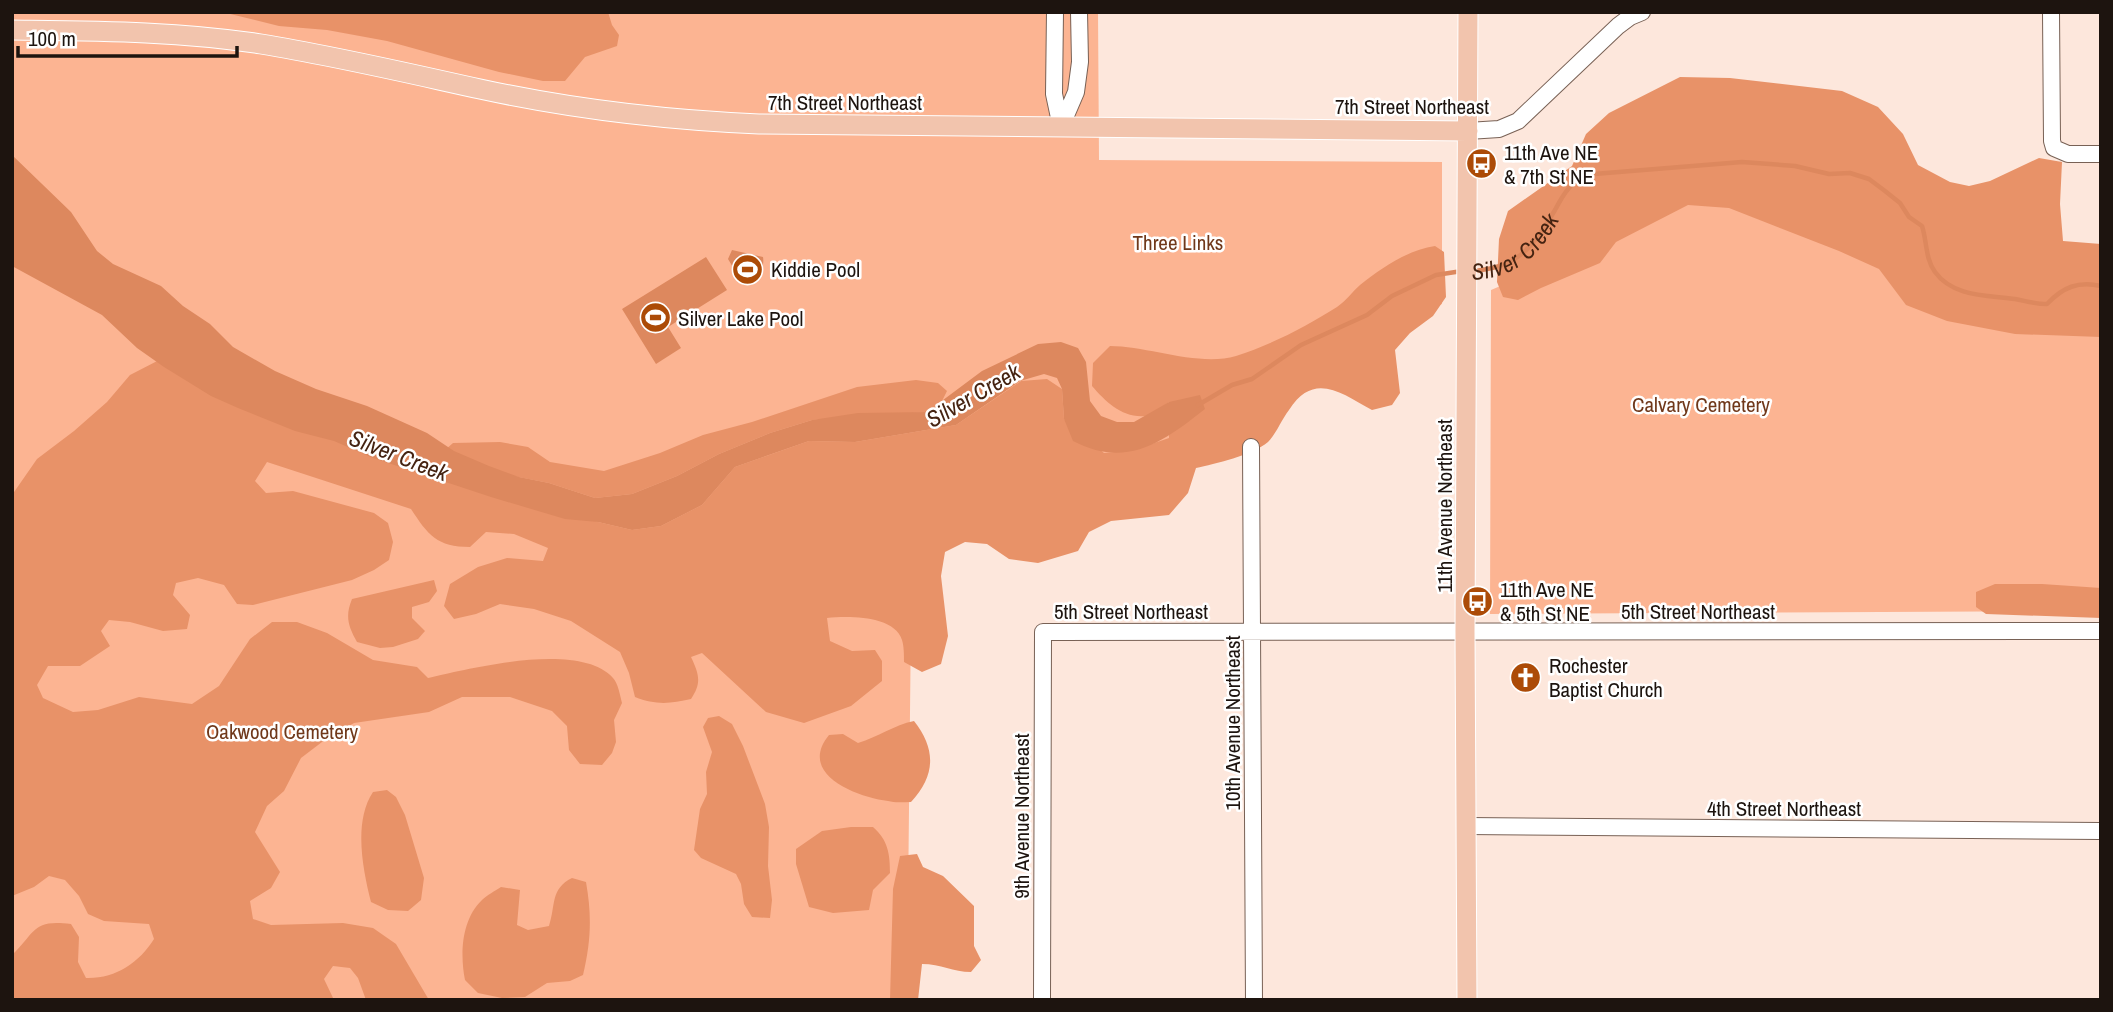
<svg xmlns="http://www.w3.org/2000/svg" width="2113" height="1012" font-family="'Archivo Narrow',sans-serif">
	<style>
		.green { fill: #fcb492 }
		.forest { fill: #e89268 }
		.water { fill: #dd885e }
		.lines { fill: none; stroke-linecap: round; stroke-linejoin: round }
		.stream { stroke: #dd885e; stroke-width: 4.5 }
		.minor-casing { stroke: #786155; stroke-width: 18 }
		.major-casing { stroke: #fff; stroke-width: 21 }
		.minor { stroke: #fff; stroke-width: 16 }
		.major { stroke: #f2c4ad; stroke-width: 19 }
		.labels { text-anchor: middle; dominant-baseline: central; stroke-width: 5; stroke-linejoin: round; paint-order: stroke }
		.street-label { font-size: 21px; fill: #1d140f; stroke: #fff }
		.poi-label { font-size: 21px; fill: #1d140f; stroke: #fff; text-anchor: start }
		.park-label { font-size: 21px; fill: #70381a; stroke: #fff }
		.water-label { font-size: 23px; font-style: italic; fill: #452311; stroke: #fff }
	</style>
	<rect width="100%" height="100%" fill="#fde7dc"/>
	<path class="green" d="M12,12H1098L1099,160L1442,162V304L1106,474L912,522L907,1000H12Z
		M1681,192L2101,314V611L1490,614L1491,290L1535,271Z"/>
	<path class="forest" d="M222,12H608L612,25L619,35L617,46L585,57L565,81H543L499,72L387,41L327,30L279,26Z
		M1680,77L1730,78L1842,91L1878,107L1903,134L1918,165L1950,182L1969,186L1990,181L2039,158L2062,162L2060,204L2063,241L2101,244V337L2015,334L1947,321L1906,305L1879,269L1839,251L1729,208L1688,205L1616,242L1600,263L1541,288L1518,300L1503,297L1497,282L1499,239L1508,211L1572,166L1586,134L1609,113Z
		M1435,246L1444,252L1446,297L1433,316L1410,333L1395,350L1400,393L1392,405L1372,410C1341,393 1314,371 1289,410C1282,419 1276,434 1268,442C1252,455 1215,464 1196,468L1188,493L1169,515L1111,521L1089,532L1078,551L1038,563L1009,559L987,544L965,542L945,552L941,576L948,636L941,664L922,672L904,662C904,655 904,646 902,640C894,615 848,616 827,618L830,641L852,651L875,650L882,661V681L851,706L804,723L766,712L702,653L691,657C699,674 702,683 691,699C670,704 655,705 635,697L629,673L620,652L571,621L534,609L500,604L476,614L454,619L444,606L450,584L478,567L507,558L543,561L548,548L514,534L486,532L470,547C437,547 428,535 411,509L267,462L255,481L266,493L293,491L374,513L388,523L393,542L389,560L374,570L352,580L253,605L237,604L224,585L198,578L176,583L173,595L190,615L187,629L163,631L130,622L109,620L101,631L110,646L80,666H48L37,685L43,698L73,712L98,710L139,697L192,704L219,686L250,639L272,622H297L327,633L373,660L417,667L428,678C472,668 580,641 613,678C618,683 620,695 622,703L614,720L616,742L612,753L602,765L580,764L569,750L567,726L552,711L510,697H462L429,712L354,723L322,742L301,758L284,791L267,806L255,832L280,872L271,888L250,901L253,919L271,925L343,923L373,928L396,944L429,1000H366L358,978L350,968L333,966L324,979L334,1000H12V955C36,932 32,919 71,924L79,937L78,962L86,978C115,979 139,963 154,939L149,924L104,921L88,914L79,896L65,880L49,876L34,887L12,896V495L37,459L74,431L107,402L130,375L165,357L598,522L632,530L661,526L702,505L735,467L809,441L855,442L956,425L1021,381L1047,379L1062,389L1064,419L1104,453L1134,450L1169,438V402C1163,407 1153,416 1145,416C1122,418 1106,402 1092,386L1093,363L1110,346C1148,346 1199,367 1236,356C1271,345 1307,326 1337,307C1346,301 1352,292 1360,285C1381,268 1408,250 1435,246Z
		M916,380L938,383L947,391L942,401L927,412L812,420L770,433L719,454L677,476L632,494L595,498L549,483L468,467L445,450L453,443L500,442L528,447L550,462L604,471L660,453L703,435L752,422L857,387Z
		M434,580L437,591L429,602L412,607V618L425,631L418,639L393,647L380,648L357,642C348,626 345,616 352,599Z
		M1995,584H2042L2101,588V618L1986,614L1976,607V592Z
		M719,716L732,724L743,746L765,804L769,827L768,866L772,900L770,918L752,917L744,904L741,884L736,874L701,858L694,850L700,809L707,794L706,772L712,752L703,727L708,718Z
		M914,721C936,749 936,775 911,802C903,802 895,803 888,801C856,797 797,774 829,735L843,734L858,743C878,737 894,725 914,721Z
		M387,790L396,797L405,815L424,878L421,900L408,911L388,910L371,902C363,870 353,822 373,792Z
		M851,827H873C888,840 890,854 890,873L873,890L869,910L833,913L809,907L796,864V849L822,831Z
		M917,854L923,867L943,876L974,906V946L981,960L971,972C953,972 941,964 922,964L918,1000H890L893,889L900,856Z
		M572,878L586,882C592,916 591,941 583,975L570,981L547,983L525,997L502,998L478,993L465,980C460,955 461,920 482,900C487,895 495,891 501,887L520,890L517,925L528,930L549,926C556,905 550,889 572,878Z"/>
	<path class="water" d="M12,155L71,212L97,251L113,264L161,286L183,306L210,324L233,347L275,371L316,389L367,406L427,433L454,451L489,466L519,477L549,483L595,498L632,494L677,476L719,454L770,433L812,420L858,413L927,412L982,371L1038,344L1061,342L1078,348L1086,362L1090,401L1101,416L1117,422H1134L1169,402L1200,395L1205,409C1163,442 1127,469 1073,441L1064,419L1062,389L1057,378L1044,374L1020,381L956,425L855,442L809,441L766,456L735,467L702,505L661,526L632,530L598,522L565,519L491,497L373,458L334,441L295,431L238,408L211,396L164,367L137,348L102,315L12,266Z
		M732,250L763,257C765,269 757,277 748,285L743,284L728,259Z
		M706,257L727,290L668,327L681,348L656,364L622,309Z"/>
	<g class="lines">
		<g class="stream">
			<path id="s1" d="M1471,271C1517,269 1533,247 1555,210C1560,201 1565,190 1574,183C1579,179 1587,177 1594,174L1742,162L1795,166L1829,174L1850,173L1869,179L1885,191L1900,203L1909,217L1922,226C1927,241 1925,258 1935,272C1953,297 1987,295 2015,299C2026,301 2035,304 2047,304C2063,287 2078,281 2101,286"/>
			<path d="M1198,405L1232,385L1252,379L1301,345L1367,315L1392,296L1436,275L1462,271"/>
		</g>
		<defs>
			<path id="minor" d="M1055,12L1054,94L1061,127
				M2051,12L2052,141L2054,148L2068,154H2101
				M1061,127L1076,92L1080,62L1079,12
				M1468,131L1499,129L1518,121L1618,26L1630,17L1642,12
				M1251,447L1254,1000
				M1466,826L2101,831
				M1042,1000L1043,632L2101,631"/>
			<path id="major" d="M12,30C95,31 179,31 261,44C335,56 407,73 480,89C572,109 665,120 759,124L1468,131
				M1467,1000L1465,632L1468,12"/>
		</defs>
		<use href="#minor" class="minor-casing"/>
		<use href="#major" class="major-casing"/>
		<use href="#minor" class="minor"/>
		<use href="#major" class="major"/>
	</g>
	<defs>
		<symbol id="bus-disc" viewBox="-11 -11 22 22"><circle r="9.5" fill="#ac4b07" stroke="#fff"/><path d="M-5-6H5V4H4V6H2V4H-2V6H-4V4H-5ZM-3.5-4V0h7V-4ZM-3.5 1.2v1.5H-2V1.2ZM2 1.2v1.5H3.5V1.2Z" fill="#fff"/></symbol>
		<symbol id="stadium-disc" viewBox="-11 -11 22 22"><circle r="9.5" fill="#ac4b07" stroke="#fff"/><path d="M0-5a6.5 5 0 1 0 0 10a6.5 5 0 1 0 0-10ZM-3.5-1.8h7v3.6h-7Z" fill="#fff"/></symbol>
		<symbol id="church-disc" viewBox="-11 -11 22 22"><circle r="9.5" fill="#ac4b07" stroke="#fff"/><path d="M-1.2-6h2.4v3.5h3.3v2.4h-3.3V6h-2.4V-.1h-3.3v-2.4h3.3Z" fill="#fff"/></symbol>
	</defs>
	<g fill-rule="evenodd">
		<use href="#bus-disc" x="1464" y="146" width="35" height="35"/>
		<use href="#stadium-disc" x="730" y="252" width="35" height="35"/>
		<use href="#stadium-disc" x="638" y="300" width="35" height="35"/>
		<use href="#bus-disc" x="1460" y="584" width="35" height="35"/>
		<use href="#church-disc" x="1508" y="660" width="35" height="35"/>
	</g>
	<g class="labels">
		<g class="street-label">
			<text x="845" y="102">7th Street Northeast</text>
			<text x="1412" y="106">7th Street Northeast</text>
			<text transform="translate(1444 506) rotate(-90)">11th Avenue Northeast</text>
			<text x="1131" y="611">5th Street Northeast</text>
			<text x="1698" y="611">5th Street Northeast</text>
			<text transform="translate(1232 723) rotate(-90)">10th Avenue Northeast</text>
			<text x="1784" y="808">4th Street Northeast</text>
			<text transform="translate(1021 816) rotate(-90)">9th Avenue Northeast</text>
		</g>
		<g class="poi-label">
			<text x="1504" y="152">11th Ave NE<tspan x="1504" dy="24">&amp; 7th St NE</tspan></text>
			<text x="771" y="269">Kiddie Pool</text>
			<text x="678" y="318">Silver Lake Pool</text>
			<text x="1500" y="589">11th Ave NE<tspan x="1500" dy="24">&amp; 5th St NE</tspan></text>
			<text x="1549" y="665">Rochester<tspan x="1549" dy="24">Baptist Church</tspan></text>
		</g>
		<g class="park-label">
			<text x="1178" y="242">Three Links</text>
			<text x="1701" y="404">Calvary Cemetery</text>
			<text x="282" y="731">Oakwood Cemetery</text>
		</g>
		<g class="water-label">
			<text stroke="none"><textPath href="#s1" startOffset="52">Silver Creek</textPath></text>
			<text transform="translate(973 395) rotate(-30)">Silver Creek</text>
			<text transform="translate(399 455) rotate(21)">Silver Creek</text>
		</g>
	</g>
	<rect width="2113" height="1012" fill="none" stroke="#1d140f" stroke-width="28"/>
	<path d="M18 46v10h219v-10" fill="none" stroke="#1d140f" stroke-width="3.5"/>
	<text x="28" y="46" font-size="21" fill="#1d140f" stroke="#ffffff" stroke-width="5" paint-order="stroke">100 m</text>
</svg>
